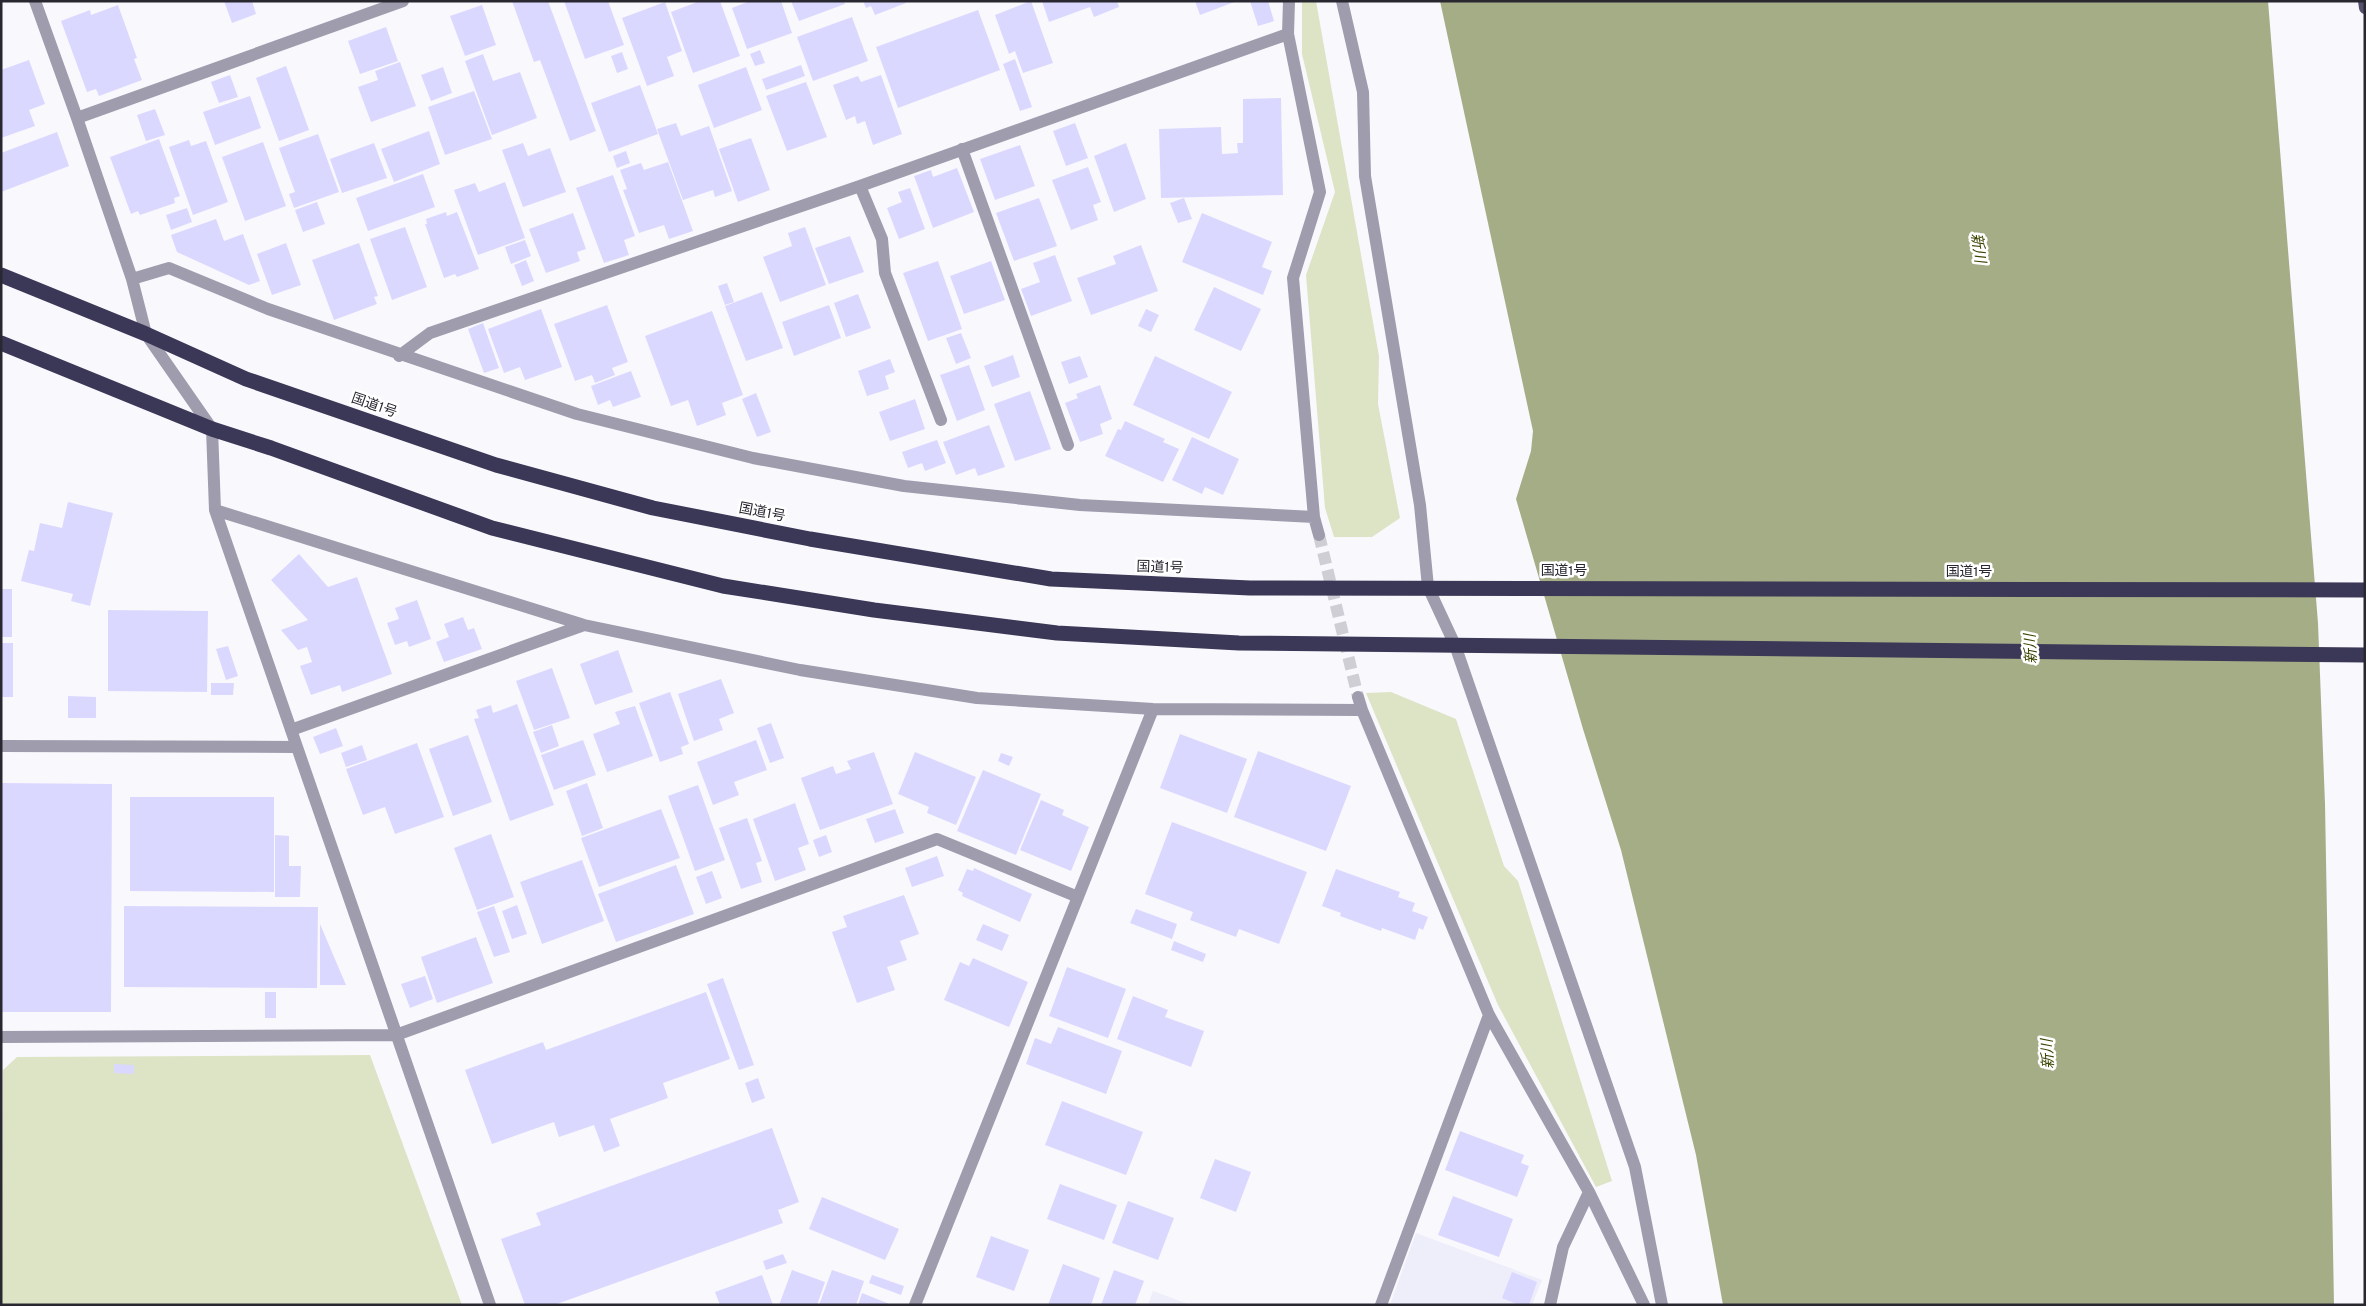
<svg xmlns="http://www.w3.org/2000/svg" width="2366" height="1306" font-family="Overpass,'Noto Sans JP',sans-serif">
	<style>
		.built { fill: #eeedfa }
		.green { fill: #dde4c6 }
		.water { fill: #a5ad87 }
		.building { fill: #dbd8ff }
		.lines { fill: none; stroke-linecap: round; stroke-linejoin: round }
		.minor-tunnel { stroke: #cfced4; stroke-width: 12; stroke-dasharray: 12 6; stroke-linecap: butt }
		.minor { stroke: #9e9cad; stroke-width: 12 }
		.major { stroke: #54516d; stroke-width: 12 }
		.highway { stroke: #3b3756; stroke-width: 15 }
		.labels { text-anchor: middle; dominant-baseline: central; stroke-width: 5; stroke-linejoin: round; paint-order: stroke }
		.street-label { font-size: 14px; fill: #292831; stroke: #fff }
		.water-label { font-size: 15px; font-style: italic; fill: #3c4402; stroke: #fff }
	</style>
	<rect width="100%" height="100%" fill="#f9f8fd"/>
	<path class="built" d="M1416,1233L1542,1280L1532,1305H1390Z
		M1153,1291L1191,1305H1148Z"/>
	<path class="green" d="M1302,1H1316L1379,356L1378,404L1400,518L1372,537H1334L1325,508L1306,275L1335,192L1302,54Z
		M1391,692L1456,719L1504,866L1518,881L1612,1181L1596,1187L1498,1005L1366,693Z
		M370,1055L462,1305H2L3,1070L17,1057Z"/>
	<path class="water" d="M1440,1H2268L2318,623L2325,804L2334,1305H1723L1696,1155L1621,850L1583,729L1516,499L1531,451L1533,431Z"/>
	<path class="building" d="M224,1H252L256,14L232,23Z
		M512,1H548L596,131L570,141L540,60L534,62Z
		M564,1H608L624,45L585,59Z
		M700,1H720L740,56L693,73L671,12Z
		M750,1H781L792,33L747,49L732,8Z
		M791,1H844L845,4L799,21Z
		M863,1H906V3L875,15L871,6L866,8Z
		M1031,1L1053,63L1023,73L1015,51L1009,54L995,15Z
		M1042,1H1117L1119,7L1094,17L1090,7L1049,22Z
		M1195,1H1237L1200,15Z
		M1250,1H1268L1274,21L1258,26Z
		M665,2L682,51L667,57L674,76L647,86L622,18Z
		M118,5L137,58L134,59L142,80L99,96L96,89L87,92L61,21L90,10L91,15Z
		M482,5L496,45L465,56L450,16Z
		M978,10L1000,70L898,108L876,47Z
		M852,17L868,61L813,81L797,37Z
		M386,27L398,61L360,74L348,41Z
		M760,50L765,63L755,66L750,54Z
		M622,52L628,69L617,73L611,56Z
		M483,54L493,81L520,72L537,118L492,135L465,61Z
		M1015,59L1032,107L1020,111L1003,64Z
		M29,60L45,104L29,110L35,126L1,138V70Z
		M400,62L416,106L371,122L358,87L378,80L375,71Z
		M801,65L805,76L766,90L762,79Z
		M286,66L309,130L279,141L256,78Z
		M443,67L452,93L431,101L421,75Z
		M746,67L762,110L714,128L698,85Z
		M230,75L238,97L219,103L211,82Z
		M881,75L902,134L873,145L865,121L857,124L855,116L846,120L833,85L858,76L861,82Z
		M806,82L827,137L787,151L766,96Z
		M640,85L658,134L609,152L591,103Z
		M474,91L492,139L445,155L428,107Z
		M250,96L261,128L215,145L203,112Z
		M1281,98L1283,195L1161,198L1159,129L1221,127L1222,154L1238,153L1237,143H1243V99Z
		M155,109L165,135L146,141L137,115Z
		M676,123L681,136L709,126L732,191L715,197L713,190L683,200L657,129Z
		M1075,123L1088,158L1066,166L1053,131Z
		M429,131L440,164L394,182L381,149Z
		M57,132L69,166L1,192V153Z
		M318,134L339,192L294,208L289,194L295,192L279,148Z
		M751,138L770,190L738,202L719,149Z
		M159,139L180,196L174,198L175,203L140,215L138,211L131,214L110,157Z
		M189,140L191,146L206,141L228,202L193,215L169,147Z
		M263,142L286,206L245,221L222,157Z
		M374,143L387,178L342,193L330,159Z
		M523,143L528,156L550,148L566,192L523,207L502,150Z
		M1126,143L1146,199L1114,212L1094,156Z
		M1020,145L1035,186L995,200L980,159Z
		M626,151L630,163L617,168L613,156Z
		M668,162L693,231L669,239L664,225L639,233L623,190L627,189L620,170L641,163L644,170Z
		M1088,167L1101,202L1093,205L1098,220L1071,230L1052,180Z
		M957,168L974,212L933,228L914,176L931,170L933,177Z
		M423,174L435,207L368,231L356,198Z
		M613,175L635,236L624,240L629,255L604,263L576,188Z
		M505,182L525,238L478,255L454,190L475,183L479,192Z
		M910,188L925,229L899,239L887,208L902,202L898,192Z
		M1039,198L1057,246L1014,261L996,213Z
		M1184,198L1192,219L1178,223L1170,203Z
		M317,202L325,224L303,232L295,210Z
		M187,208L192,222L171,230L166,215Z
		M446,212L447,216L457,212L479,269L457,277L455,274L444,278L425,224H427L426,219Z
		M573,213L586,249L577,252L580,261L546,273L529,229Z
		M1202,213L1272,242L1262,267L1272,271L1263,295L1182,262Z
		M216,219L224,241L243,234L260,281L249,285L177,252L171,235Z
		M405,227L427,287L392,300L370,239Z
		M805,227L826,285L780,302L763,257L792,246L788,233Z
		M850,236L864,272L829,284L815,248Z
		M525,240L531,256L511,264L505,247Z
		M286,243L301,285L272,295L257,254Z
		M359,243L378,296L374,297L377,304L334,320L312,260Z
		M1141,245L1158,291L1091,315L1077,278L1116,264L1113,256Z
		M1055,255L1072,301L1031,316L1021,289L1040,282L1033,263Z
		M526,260L534,281L522,286L514,265Z
		M938,261L962,329L928,341L903,273Z
		M991,261L1005,300L964,314L950,276Z
		M727,283L734,302L725,305L718,286Z
		M1214,287L1261,309L1241,351L1194,330Z
		M762,292L783,348L746,361L725,306Z
		M858,294L871,328L846,337L834,303Z
		M607,305L628,362L612,368L615,375L595,383L592,375L575,381L554,324Z
		M829,305L841,338L794,356L782,322Z
		M541,309L562,367L525,380L520,367L504,373L488,329Z
		M1146,309L1159,315L1151,332L1138,326Z
		M712,311L743,395L722,403L726,415L697,426L688,400L671,406L645,336Z
		M483,323L499,368L484,373L468,329Z
		M961,333L971,358L956,364L946,338Z
		M1013,355L1020,377L992,387L984,366Z
		M1080,356L1088,377L1069,384L1061,362Z
		M1155,356L1232,392L1209,439L1133,405Z
		M890,359L895,372L885,376L889,389L867,396L858,371Z
		M969,365L985,410L957,421L940,375Z
		M631,371L641,397L613,407L610,400L598,405L591,386Z
		M1100,385L1112,419L1100,424L1103,434L1080,442L1065,403L1078,398L1076,394Z
		M1030,391L1051,449L1015,461L994,404Z
		M756,393L771,432L757,437L742,399Z
		M915,399L925,429L890,441L879,412Z
		M1125,421L1165,439L1163,442L1179,449L1163,482L1105,456L1118,429L1121,430Z
		M989,425L1005,467L978,476L975,468L956,475L943,442Z
		M1192,437L1239,459L1223,495L1205,487L1202,494L1172,480Z
		M937,440L946,463L925,471L922,463L908,468L902,452Z
		M68,502L113,513L90,606L71,601L73,594L21,581L29,550L34,551L40,523L62,528Z
		M299,554L328,587L357,577L392,674L342,692L340,685L311,695L300,666L312,662L307,647L298,650L281,630L308,620L271,580Z
		M1,589H12V637H1Z
		M417,600L431,639L409,647L407,641L395,645L387,623L399,619L395,608Z
		M108,610L208,611L207,692L108,691Z
		M463,617L468,630L474,628L482,649L444,662L436,642L449,637L444,624Z
		M1,643H13V697H1Z
		M228,646L238,676L226,680L216,649Z
		M618,650L633,692L595,705L580,664Z
		M552,668L570,718L534,730L516,681Z
		M721,679L734,713L719,719L723,730L694,741L678,694Z
		M211,683H234L233,695H211Z
		M670,692L689,744L681,747L683,754L660,762L639,703Z
		M68,696L96,697V718H68Z
		M517,704L554,805L510,821L474,719L479,718L476,710L491,705L493,713Z
		M635,706L653,756L607,772L593,734L620,724L615,712Z
		M771,723L784,758L770,763L757,728Z
		M552,725L559,746L541,753L533,732Z
		M336,728L343,746L320,754L313,737Z
		M1180,734L1247,759L1227,813L1160,788Z
		M468,735L492,802L453,816L429,749Z
		M583,740L596,775L554,790L541,755Z
		M756,740L767,770L734,782L739,795L713,805L697,762Z
		M417,743L444,817L395,834L385,807L363,815L346,769Z
		M362,745L367,760L346,767L341,753Z
		M1258,751L1351,786L1326,851L1234,817Z
		M874,752L893,804L820,830L801,778L833,766L836,774L851,769L847,761Z
		M915,752L976,777L956,825L927,813L929,807L898,794Z
		M1001,753L1013,757L1009,766L998,761Z
		M983,770L1041,794L1016,855L957,831Z
		M1,783L112,784L111,1012H1Z
		M587,783L603,828L582,836L566,791Z
		M698,785L725,860L695,871L668,796Z
		M130,797H274V892L130,891Z
		M1041,800L1064,810L1062,815L1089,827L1071,871L1020,850Z
		M795,803L809,844L798,848L806,870L775,881L753,819Z
		M661,809L680,858L599,887L581,838Z
		M895,809L904,833L875,843L866,819Z
		M747,818L762,861L756,863L762,882L741,889L719,828Z
		M1172,822L1307,872L1279,944L1239,929L1236,937L1190,920L1193,912L1145,894Z
		M491,834L514,897L477,910L454,848Z
		M275,835L289,836V866H301L300,897H275Z
		M826,835L832,852L819,857L813,840Z
		M937,856L944,876L912,887L905,868Z
		M582,860L604,921L542,944L520,882Z
		M676,865L694,914L616,942L598,894Z
		M974,868L1032,894L1020,922L962,896L963,893L958,890L967,869L973,871Z
		M1336,869L1400,892L1398,897L1415,903L1412,911L1428,917L1423,930L1419,928L1415,940L1382,928L1381,931L1340,916L1341,913L1322,906Z
		M712,871L722,898L706,904L696,877Z
		M904,895L919,934L900,941L907,960L887,967L895,990L857,1003L832,932L847,927L843,916Z
		M517,905L527,934L512,939L502,911Z
		M124,906L318,907L317,988L124,987Z
		M494,906L510,952L494,957L477,912Z
		M1136,909L1177,924L1172,939L1130,923Z
		M320,924L346,985H320Z
		M983,924L1009,935L1002,951L976,940Z
		M476,937L493,983L437,1003L421,957Z
		M1174,941L1206,954L1203,962L1171,950Z
		M973,958L1028,982L1009,1027L944,1000L960,962L969,966Z
		M1067,967L1126,989L1108,1038L1049,1016Z
		M425,976L433,999L410,1008L401,984Z
		M723,978L754,1065L739,1070L707,984Z
		M265,992H276V1018H265Z
		M706,992L730,1059L663,1083L668,1098L610,1119L620,1146L604,1152L594,1125L559,1137L554,1122L492,1144L465,1070L543,1042L546,1050Z
		M1133,996L1168,1010L1165,1017L1204,1031L1191,1067L1117,1039Z
		M1058,1027L1122,1051L1106,1094L1026,1064L1035,1038L1051,1044Z
		M114,1064L134,1065V1074L114,1073Z
		M758,1078L765,1098L752,1103L745,1083Z
		M1062,1101L1143,1132L1126,1175L1045,1145Z
		M772,1128L799,1202L778,1210L783,1223L554,1305H525L501,1239L541,1225L536,1213Z
		M1460,1131L1524,1155L1521,1163L1529,1166L1517,1197L1445,1170Z
		M1215,1159L1251,1172L1236,1212L1200,1198Z
		M1060,1184L1117,1205L1104,1240L1047,1219Z
		M1453,1196L1513,1219L1499,1257L1438,1235Z
		M822,1197L899,1229L885,1260L809,1229Z
		M1128,1201L1174,1218L1158,1260L1112,1243Z
		M991,1236L1029,1250L1014,1291L976,1277Z
		M783,1254L787,1263L766,1270L763,1261Z
		M1063,1264L1100,1278L1091,1305H1048Z
		M792,1270L825,1282L817,1305H779Z
		M832,1270L864,1281L856,1305H819Z
		M1114,1270L1144,1281L1135,1305H1101Z
		M1512,1272L1537,1282L1529,1305H1519L1502,1298Z
		M762,1275L773,1305H720L715,1292Z
		M872,1275L904,1286L901,1295L869,1283Z
		M862,1293L892,1305H858Z"/>
	<g class="lines">
		<path class="minor-tunnel" d="M1319,535L1358,697"/>
		<path class="minor" d="M35,1L77,118L132,279L146,334L212,429L215,510L490,1305
			M1342,1L1363,92L1365,176L1420,505L1428,587L1455,645L1635,1167L1662,1305
			M1288,34L1320,192L1293,278L1314,517L1319,535
			M77,118L403,1
			M962,149L1068,445
			M860,186L882,239L885,273L941,420
			M132,279L169,268L268,309L577,414L753,458L904,486L1080,505L1314,517
			M399,356L430,333L860,186L1288,34L1289,1
			M215,510L584,625L800,670L977,698L1153,709L1362,710
			M1358,697L1362,710L1489,1015L1589,1192L1644,1305
			M291,730L584,625
			M1,746L297,747
			M1,1037L396,1035L937,839L1078,897
			M915,1305L1153,709
			M1381,1305L1489,1015
			M1550,1305L1563,1247L1589,1192"/>
		<path class="major" d="M2364,1L2365,8"/>
		<path class="highway" d="M1,275L146,334L246,379L496,465L653,508L810,539L1051,579L1250,588L2365,590
			M1,343L212,429L271,448L492,528L723,586L874,610L1057,633L1239,643L2365,655"/>
	</g>
	<g class="labels">
		<g class="street-label">
			<text transform="translate(374 406) rotate(19)">国道1号</text>
			<text transform="translate(762 513) rotate(11)">国道1号</text>
			<text transform="translate(1160 568) rotate(2)">国道1号</text>
			<text x="1564" y="571">国道1号</text>
			<text x="1969" y="572">国道1号</text>
		</g>
		<g class="water-label">
			<text transform="translate(1977 248) rotate(82)">新川</text>
			<text transform="translate(2032 649) rotate(-93)">新川</text>
			<text transform="translate(2049 1054) rotate(-93)">新川</text>
		</g>
	</g>
	<rect width="2366" height="1306" fill="none" stroke="#292831" stroke-width="5"/>
</svg>
